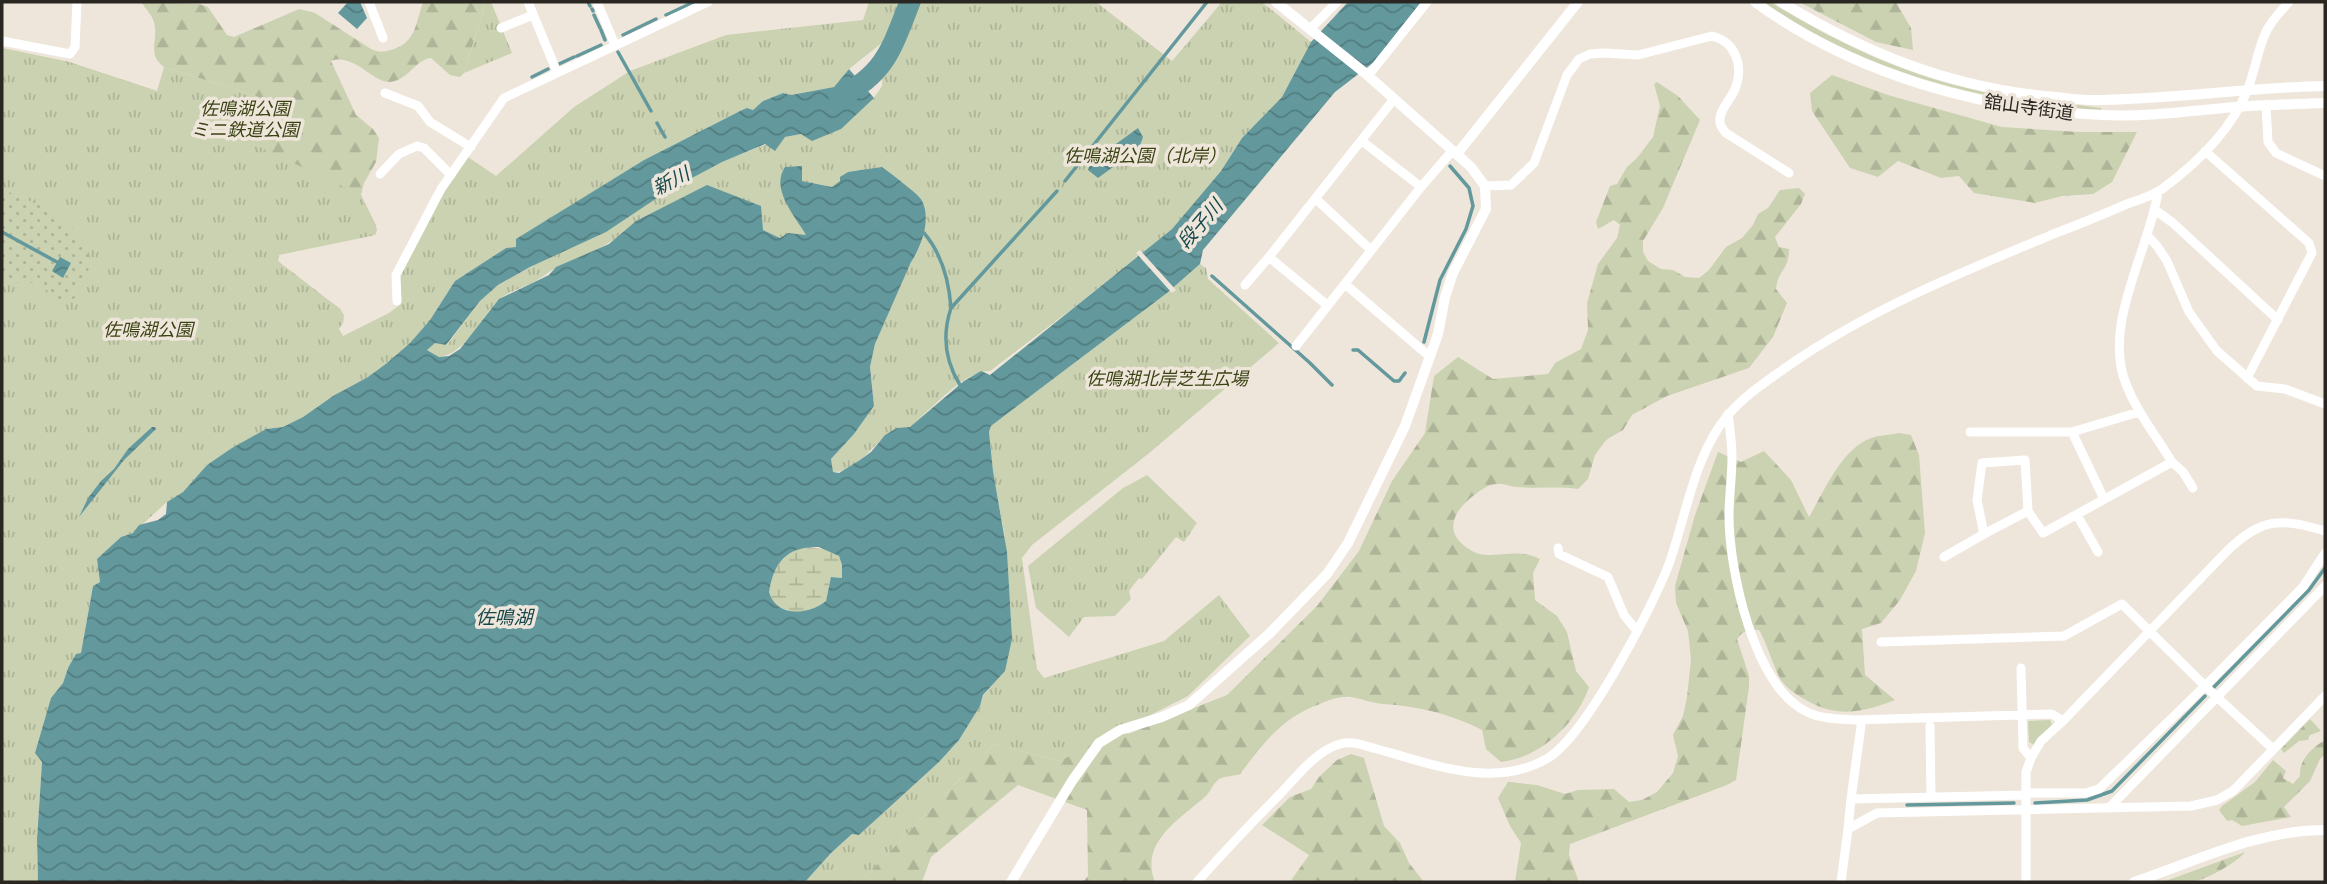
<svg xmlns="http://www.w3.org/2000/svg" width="2327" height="884" font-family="'Roboto Serif','Noto Sans JP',serif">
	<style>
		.grass { fill: #cad2b1 }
		.forest { fill: url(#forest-firs) }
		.wetland { fill: url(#wetland-marsh) }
		.park { fill: url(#park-tufts) }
		.garden { fill: url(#garden-dots) }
		.water { fill: url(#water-waves); fill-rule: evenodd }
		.pier { fill: #efe6db }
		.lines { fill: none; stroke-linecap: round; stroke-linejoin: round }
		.stream { stroke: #63999d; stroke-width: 3.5 }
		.river { stroke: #63999d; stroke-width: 21 }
		.minor { stroke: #fff; stroke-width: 9 }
		.tertiary { stroke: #fff; stroke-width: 10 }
		.labels { text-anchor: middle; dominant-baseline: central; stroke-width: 7; stroke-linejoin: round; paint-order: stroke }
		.street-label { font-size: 18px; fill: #2a2622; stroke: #efe6db }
		.park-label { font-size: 18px; font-style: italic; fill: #3a4313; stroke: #efe6db }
		.water-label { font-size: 19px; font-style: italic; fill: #15484b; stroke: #efe6db }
	</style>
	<defs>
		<pattern id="forest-firs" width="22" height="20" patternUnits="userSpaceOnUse" patternTransform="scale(1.75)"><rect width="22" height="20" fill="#cad2b1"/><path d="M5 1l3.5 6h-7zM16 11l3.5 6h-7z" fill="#aeb498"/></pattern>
		<pattern id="wetland-marsh" width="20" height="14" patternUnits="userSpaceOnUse" patternTransform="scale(1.75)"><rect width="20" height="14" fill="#cad2b1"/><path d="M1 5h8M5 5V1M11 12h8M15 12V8" fill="none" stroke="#aeb498"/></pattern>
		<pattern id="park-tufts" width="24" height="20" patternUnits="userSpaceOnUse" patternTransform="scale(1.75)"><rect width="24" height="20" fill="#cad2b1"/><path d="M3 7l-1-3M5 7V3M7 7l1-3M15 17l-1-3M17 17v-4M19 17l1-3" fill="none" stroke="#aeb498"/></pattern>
		<pattern id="garden-dots" width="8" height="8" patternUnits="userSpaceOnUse" patternTransform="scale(1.75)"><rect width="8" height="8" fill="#cad2b1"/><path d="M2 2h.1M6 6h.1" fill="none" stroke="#aeb498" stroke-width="1.8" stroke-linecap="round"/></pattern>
		<pattern id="water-waves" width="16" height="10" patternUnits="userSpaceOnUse" patternTransform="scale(1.75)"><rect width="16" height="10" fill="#63999d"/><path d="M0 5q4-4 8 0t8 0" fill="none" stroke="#527d80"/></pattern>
	</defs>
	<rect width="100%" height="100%" fill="#efe6db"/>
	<path class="grass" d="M1763,2H1770C1834,41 1901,74 1975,90C2016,100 2059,102 2101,108V110C1981,103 1863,71 1763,2Z
		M2050,720L2052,725L2034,745L2029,742L2028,721Z"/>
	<path class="forest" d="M141,2L199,4L208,7L227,35L234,37L299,9L315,13L371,49C379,53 385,52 394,49C416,42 416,22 423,2H486L464,73L460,77L450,75L431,58C414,60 408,82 388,82C372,81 353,53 331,61L356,115L373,129L379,138L376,162L364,183L361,195L376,225V234L284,253L279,255L278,261L340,309L344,315L343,324L2,48L69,62L157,91L280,106L274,102L164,67C146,54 159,40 154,22C152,15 145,8 141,2Z
		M1799,2H1896L1911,28L1913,50L1876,42Z
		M1832,75L1888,95L2002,127L2078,132H2137L2112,182L2093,194L2062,196L2035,203L1974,193L1959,176L1941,178L1898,161L1878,177L1850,168L1812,111L1810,93Z
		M1657,82L1678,96L1700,120L1663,208L1643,241V252L1648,261L1661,269L1673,270L1685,277L1699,278L1709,270L1726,247L1742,238L1753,225L1758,214L1768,208L1780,190L1799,188L1805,194L1801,204L1775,237L1779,247L1789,249C1789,271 1778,269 1776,289L1787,303L1773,337L1749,368L1667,396L1632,415L1623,430L1606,440L1595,455L1588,479L1578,489C1558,486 1538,489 1518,487C1511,487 1503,483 1497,484C1490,484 1482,489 1477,493C1454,509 1440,533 1472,551C1491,562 1515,546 1540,559L1533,573L1535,600L1557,616L1567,632L1576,671L1589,687C1577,723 1540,758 1501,762L1486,749L1482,730C1451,714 1418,706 1383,704C1372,703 1362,699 1351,697C1341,696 1329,700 1320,704C1281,718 1264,743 1240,774C1234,776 1225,776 1219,779C1213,783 1211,791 1206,796C1180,819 1139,842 1155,882H1083L1088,876L1087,810L1018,785L931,857L922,882H860L994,744L1060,761L1108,719L1128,734L1227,695L1317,606L1359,551L1392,481L1425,433L1434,376L1458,357L1493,379L1548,374L1555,363L1581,349L1588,330L1587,303L1598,264L1617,238L1620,225L1614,220L1598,229L1596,222L1610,186L1617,184L1627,167L1637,158L1653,137L1660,106L1654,84Z
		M1899,433L1911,435L1919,455L1925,533L1916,571L1900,600L1881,623L1862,629L1865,675L1895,700C1862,712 1839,719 1806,700C1797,695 1787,689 1781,680C1772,664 1768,645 1759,630C1750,628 1742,631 1737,639L1749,676V687L1736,780L1727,785L1570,844L1569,855L1579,882H1515L1521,843L1510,826L1498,798L1508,782L1537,785L1565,794L1578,790L1614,789L1629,802L1642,800L1657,792L1673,773L1678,756L1673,735L1683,716L1687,697L1691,660L1688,631L1676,603L1675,586L1695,515L1718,452L1741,462L1764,451L1791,480L1809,517C1824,492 1841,449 1871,438C1880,435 1890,435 1899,433Z
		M2310,719L2321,731L2310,735L2308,740L2299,741L2284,753L2281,749Z
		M2325,740V754L2320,759L2310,781L2284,807L2291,817L2242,826L2232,820L2227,821L2219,810L2222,806L2255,782L2273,760L2286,771L2283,778L2293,784L2300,776C2299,759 2312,748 2325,740Z
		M1351,754L1364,758L1384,826L1400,843L1409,863L1424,882H1290L1309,855L1262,825L1290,797L1311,789L1319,777L1337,760Z
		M2245,852C2238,862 2204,881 2192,882C2182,883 2172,882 2163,882Z"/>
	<path class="wetland" d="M809,547L829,550L839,556L842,565V578L831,577L826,601C820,606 814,611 806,612C794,614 771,608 769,594C768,580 781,556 792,550C797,548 804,548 809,547Z"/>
	<path class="park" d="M486,2H491L512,53L464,73Z
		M869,2H901L883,42L849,69L834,87L791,95L783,93L763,101L753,110L747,108L742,110L644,160L517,239L516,247L506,248L455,281L430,320L410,343L387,363L368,377L333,396L303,417L283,427L266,429L207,465L183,492L167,502L133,533L121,537L98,559L100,582L93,586L81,653L68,668L63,683L51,698L42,761L37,839L38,882H2V48L69,62L157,91L164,67L274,102L280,107L279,119L255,145L361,195L377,229L376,234L371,236L279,255L278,261L281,265L340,309C345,317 344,322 339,329L343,336L389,313L401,304L399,276L444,191L468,157L496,176L574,107L630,71L726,35L863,20Z
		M915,2H1096L1172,61L1222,2H1262L1311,42L1282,97L1242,138L1221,171L1172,229L1073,308L990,371C964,372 941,400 922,416C919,419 914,425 910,427C901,431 893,428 885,436C870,449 855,473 832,472L831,459L854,434L874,406L870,367L875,344L911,261C927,239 926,224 921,198L905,186L840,181L832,187L802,181L782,194L807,236L780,238L763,230L621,235C602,249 580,256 559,266C551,270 542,278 532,283C522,288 507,292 499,300C480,318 466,354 439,357L426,349L435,343L447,345L480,301L498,285L721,162L785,137L801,134L874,98L882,86L883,63Z
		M1200,264L1206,268L1208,279L1279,343L1148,454L1032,545L1022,558L1037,669L1044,678L1164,641L1219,595L1250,636L1188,696L1060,761L994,744L860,882H805L831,853L852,834L859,835L939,762L959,740L980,706L983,696L1005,670V537L993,472L989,432L991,426L1167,293Z
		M1147,475L1197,523L1184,542L1176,537L1142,579L1139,578L1129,591L1131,599L1115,616L1084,617L1069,637L1036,608L1028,566L1123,488Z"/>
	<path class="garden" d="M2,189C32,203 66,212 83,242C90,255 92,265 85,279C81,287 77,296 71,302L60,301L38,283L2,282Z"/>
	<path class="water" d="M348,2H360L367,18L357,29L338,13Z
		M1348,2H1421L1374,62L1335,92L1203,250L1200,264L1167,293L991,426L989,432L993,471L1007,552L1012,639L1005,671L983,695L980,706L959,740L939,762L859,835L852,834L831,853L805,882H38L37,839L42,762L35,753L51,698L63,683L68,668L76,654L81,653L93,586L100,582L97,559L121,537L133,533L139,525L158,520L166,514L167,502L183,492L207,465L232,448L266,429L283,427L303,417L333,396L368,377L387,363L410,343L430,320L455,281L506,248L516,247V239L644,160L742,110L747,108L753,110L763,101L783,93L791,95L834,87L849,69L874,98L841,129L812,141L801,134L785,137L775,151L765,144L722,162L666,192L606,232L530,267L498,285L480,301L446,345L435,343L427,350L439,357L449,356L460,349L499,299L549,275L556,267L609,244L636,221L707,185L761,206L763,230L780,238L788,233L806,235C795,216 770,189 785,167L802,166V181L832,187L840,181V177L848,172L882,167C889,172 919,195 921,199C932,217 922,246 911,262L875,344L870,367L874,406L854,434L831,459L833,472L839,473L860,460L871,452L885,435L897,428L910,427L964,381L981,371L990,375L1172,229L1221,171L1242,138L1282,97L1311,42ZM819,547L839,556L842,565V578L831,577L826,601C809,615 776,618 769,592C774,562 787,546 819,547Z
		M1138,128L1143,137L1139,148L1098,178L1088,170L1091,162Z
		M60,257L71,263L63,278L52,271Z
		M152,427H155L156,429L124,460L79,517L88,498L101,481L114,469L128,449Z"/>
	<path class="pier" d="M1140,250L1176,290L1172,293L1136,253Z"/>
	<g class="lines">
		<path class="stream" d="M588,2L590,6
			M592,9L593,11
			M594,15L600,28
			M666,15L694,2
			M601,30L605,40
			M623,35L656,19
			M618,52L651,111
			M577,56L601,45
			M559,64L574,57
			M532,77L548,69
			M657,123L665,137
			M1065,181L1207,2
			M2,232L57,262
			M924,233C942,254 949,281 951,308
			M1212,276L1310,363L1332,385
			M1424,342L1440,280L1466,229L1473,206L1469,188L1450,166
			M1353,350H1358L1394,381H1399L1405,373
			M960,385C945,361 942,335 951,308L1057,191
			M2214,687L2309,590L2325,568
			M2035,803L2087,800L2112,791L2205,696
			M1907,805L2014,803"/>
		<path class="river" d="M839,97C886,74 892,47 910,2"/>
		<path class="minor" d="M369,2L383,38
			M528,2L557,72
			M597,2L615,45
			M501,28L533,15
			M1310,29L1337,2
			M2,41L70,54L75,47L77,2
			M1368,76L1427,2
			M385,93L418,106L430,122L471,147
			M2266,105L2268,142L2276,153L2325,176
			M1362,141L1421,187
			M2205,151L2309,243L2312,253L2247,378
			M380,174L399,154L417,146L424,148L451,175
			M1485,186L1511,185L1534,163L1567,75L1579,59L1590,54L1604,53L1638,55L1712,36C1736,42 1744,66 1735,89C1731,99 1721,108 1720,118C1719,125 1722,128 1726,133L1789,173
			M1316,199L1371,250
			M2155,210L2173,223L2278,320
			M2147,235L2157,246L2167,261L2189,312L2217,351L2257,386L2285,389L2325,404
			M1269,257L1327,305
			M1345,284L1429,356
			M1245,285L1269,257L1394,99
			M397,301L396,275L441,189L504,98L708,2
			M1296,346L1421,187L1453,150
			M1728,414C1730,429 1732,443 1732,457C1732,477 1729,496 1729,516C1729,570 1754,687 1807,712C1821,719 1840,719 1855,720L2052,714L2063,721L2227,551C2263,517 2280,518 2325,531
			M1970,432H2072
			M2172,462L2183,472L2193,488
			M2104,499L2072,432L2139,412
			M2077,515L2098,552
			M1984,534L2028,511
			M1558,548L1559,554L1608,577L1624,615L1637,631
			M1944,557L1984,534L1977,500L1982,463L2025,460L2028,511L2043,533L2172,462C2156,436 2137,412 2126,384C2102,325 2149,251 2158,192
			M1881,642L2064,636L2122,604L2204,685L2273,749
			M2021,668L2023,748L2031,758L2026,772V882
			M1930,726L1931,797
			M2031,758L2041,741L2063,721
			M2025,793H2086L2099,789L2205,686L2303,587L2325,553
			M1851,799L1861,726
			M2109,808L2325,586
			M1848,829L1851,799L2025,795
			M1197,882C1224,852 1252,822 1281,793C1298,775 1316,751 1340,744C1351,740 1365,746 1377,749C1432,764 1494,790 1548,758C1586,735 1652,608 1669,564C1686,516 1695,453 1728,415C1745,395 1767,381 1788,366C1870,309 1964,271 2056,233C2080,224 2104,214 2127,204C2139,200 2152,196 2162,189C2196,164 2231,130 2247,91C2255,72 2257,51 2266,32C2271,21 2281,11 2289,2
			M1841,882L1848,829L1877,813L2191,806L2217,800L2233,791L2325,696"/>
		<path class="tertiary" d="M1755,2C1855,75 1981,110 2103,115C2147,117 2191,111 2235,107C2265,105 2295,104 2325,103
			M1781,2C1864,52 1946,86 2044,96C2060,97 2076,100 2091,100C2170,100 2247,87 2325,86
			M1457,154L1578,2
			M1011,882L1072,781L1099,743L1120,730L1162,717L1189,705L1269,634L1327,574L1348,543L1405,426L1438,334L1445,297L1453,273L1486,209L1485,186L1471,167L1365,73L1276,2
			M2134,882C2197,861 2257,830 2325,830"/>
	</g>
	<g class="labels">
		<g class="street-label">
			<text transform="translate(2029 107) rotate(8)">舘山寺街道</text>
		</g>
		<g class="park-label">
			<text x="245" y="108">佐鳴湖公園<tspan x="245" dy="21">ミニ鉄道公園</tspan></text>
			<text x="1145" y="155">佐鳴湖公園（北岸）</text>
			<text x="148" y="329">佐鳴湖公園</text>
			<text x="1167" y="378">佐鳴湖北岸芝生広場</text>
		</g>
		<g class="water-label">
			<text transform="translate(671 181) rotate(-27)">新川</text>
			<text transform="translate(1200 224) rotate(-49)">段子川</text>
			<text x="504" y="617">佐鳴湖</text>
		</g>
	</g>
	<rect width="2327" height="884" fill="none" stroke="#2a2622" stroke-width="7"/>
</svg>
